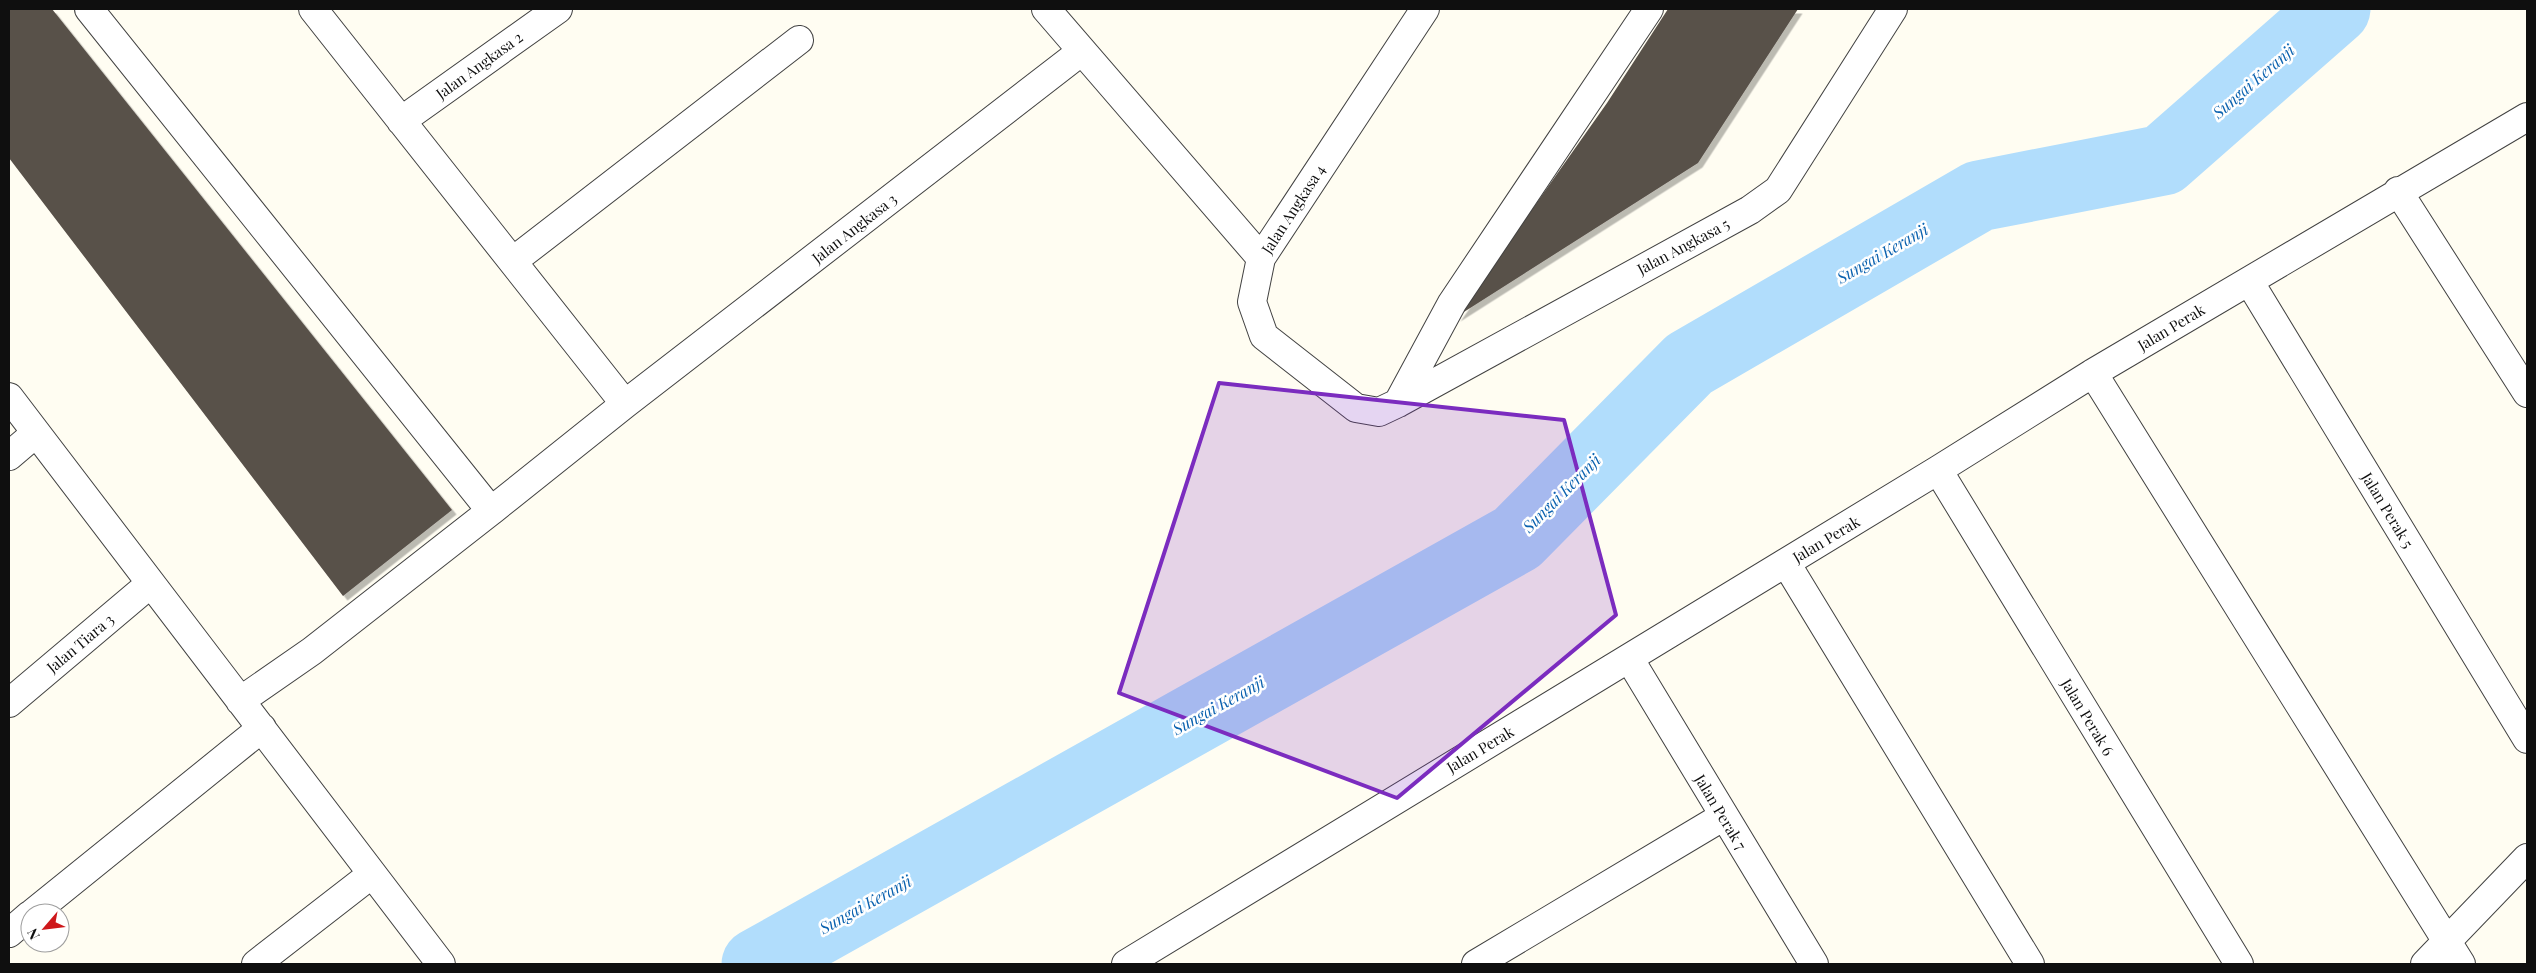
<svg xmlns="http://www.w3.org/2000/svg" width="2536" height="973" font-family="'Playfair Display',serif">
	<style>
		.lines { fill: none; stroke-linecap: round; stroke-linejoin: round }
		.river { stroke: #b1ddfc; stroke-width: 71 }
		.building { fill: #59514a; filter: url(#shadow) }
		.minor-casing { stroke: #424242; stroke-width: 30 }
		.minor { stroke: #fff; stroke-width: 28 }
		.marked { fill: #7b2cbf; fill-opacity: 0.2; stroke: #7b2cbf; stroke-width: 4; stroke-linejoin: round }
		.labels { text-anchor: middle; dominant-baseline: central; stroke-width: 5; stroke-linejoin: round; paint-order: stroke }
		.street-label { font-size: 15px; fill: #0f0f0f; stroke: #fff }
		.water-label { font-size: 16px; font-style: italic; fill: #0b62af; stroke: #fff }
	</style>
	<defs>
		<filter id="shadow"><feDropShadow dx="4.5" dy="4.5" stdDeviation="0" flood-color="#0004"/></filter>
	</defs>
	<rect width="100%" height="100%" fill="#fffdf2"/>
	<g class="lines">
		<path class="river" d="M757,964L1517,538L1689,364L1979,196L2163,160L2335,9"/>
	</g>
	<path class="building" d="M9,9H52L452,510L343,596L9,158Z
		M1668,9H1798L1698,163L1456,317L1607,103Z"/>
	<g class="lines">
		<defs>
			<path id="minor" d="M89,9L491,511L625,404L1082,51
				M313,9L625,404
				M1046,9L1261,258
				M1425,9L1261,258L1252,302L1264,336L1356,408L1379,412L1398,403L1750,210L1778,190L1893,9
				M401,121L558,9
				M2398,191L2527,393
				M513,261L799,40
				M2249,281L2527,739
				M2093,373L2461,964
				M9,397L441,964
				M1398,403L1452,303L1649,9
				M9,456L36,433
				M1938,470L2239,964
				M1786,563L2030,964
				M1629,658L1814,964
				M240,701L312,651L491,511
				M9,703L150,584
				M33,913L262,728
				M9,933L30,915
				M256,964L372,874
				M1126,964L1938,470L2093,373L2527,117
				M1476,964L1724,816
				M2425,964L2527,858"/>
		</defs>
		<use href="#minor" class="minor-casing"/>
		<use href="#minor" class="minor"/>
	</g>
	<path class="marked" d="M1219,383L1564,420L1616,615L1397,798L1119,693Z"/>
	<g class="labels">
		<g class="street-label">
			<text transform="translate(479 65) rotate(-36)">Jalan Angkasa 2</text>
			<text transform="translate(1293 209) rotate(-57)">Jalan Angkasa 4</text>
			<text transform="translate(854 228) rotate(-38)">Jalan Angkasa 3</text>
			<text transform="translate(1683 246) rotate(-28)">Jalan Angkasa 5</text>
			<text transform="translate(2171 327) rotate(-31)">Jalan Perak</text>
			<text transform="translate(2388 510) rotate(59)">Jalan Perak 5</text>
			<text transform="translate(1826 539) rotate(-31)">Jalan Perak</text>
			<text transform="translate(80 643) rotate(-40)">Jalan Tiara 3</text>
			<text transform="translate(2088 717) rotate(59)">Jalan Perak 6</text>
			<text transform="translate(1480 749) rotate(-31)">Jalan Perak</text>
			<text transform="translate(1721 812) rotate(59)">Jalan Perak 7</text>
		</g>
		<g class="water-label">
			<text transform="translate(2253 81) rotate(-41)">Sungai Keranji</text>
			<text transform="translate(1882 253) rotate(-30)">Sungai Keranji</text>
			<text transform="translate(1561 493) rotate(-45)">Sungai Keranji</text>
			<text transform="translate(1218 705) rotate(-29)">Sungai Keranji</text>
			<text transform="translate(865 904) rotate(-29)">Sungai Keranji</text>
		</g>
	</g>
	<rect width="2536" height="973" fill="none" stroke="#0f0f0f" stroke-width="20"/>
	<g transform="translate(45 928) rotate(242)"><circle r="24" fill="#ffffff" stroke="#9f9f9f"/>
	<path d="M0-4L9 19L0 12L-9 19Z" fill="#ce181b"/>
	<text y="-8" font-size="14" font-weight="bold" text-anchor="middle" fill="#0f0f0f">N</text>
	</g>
</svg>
